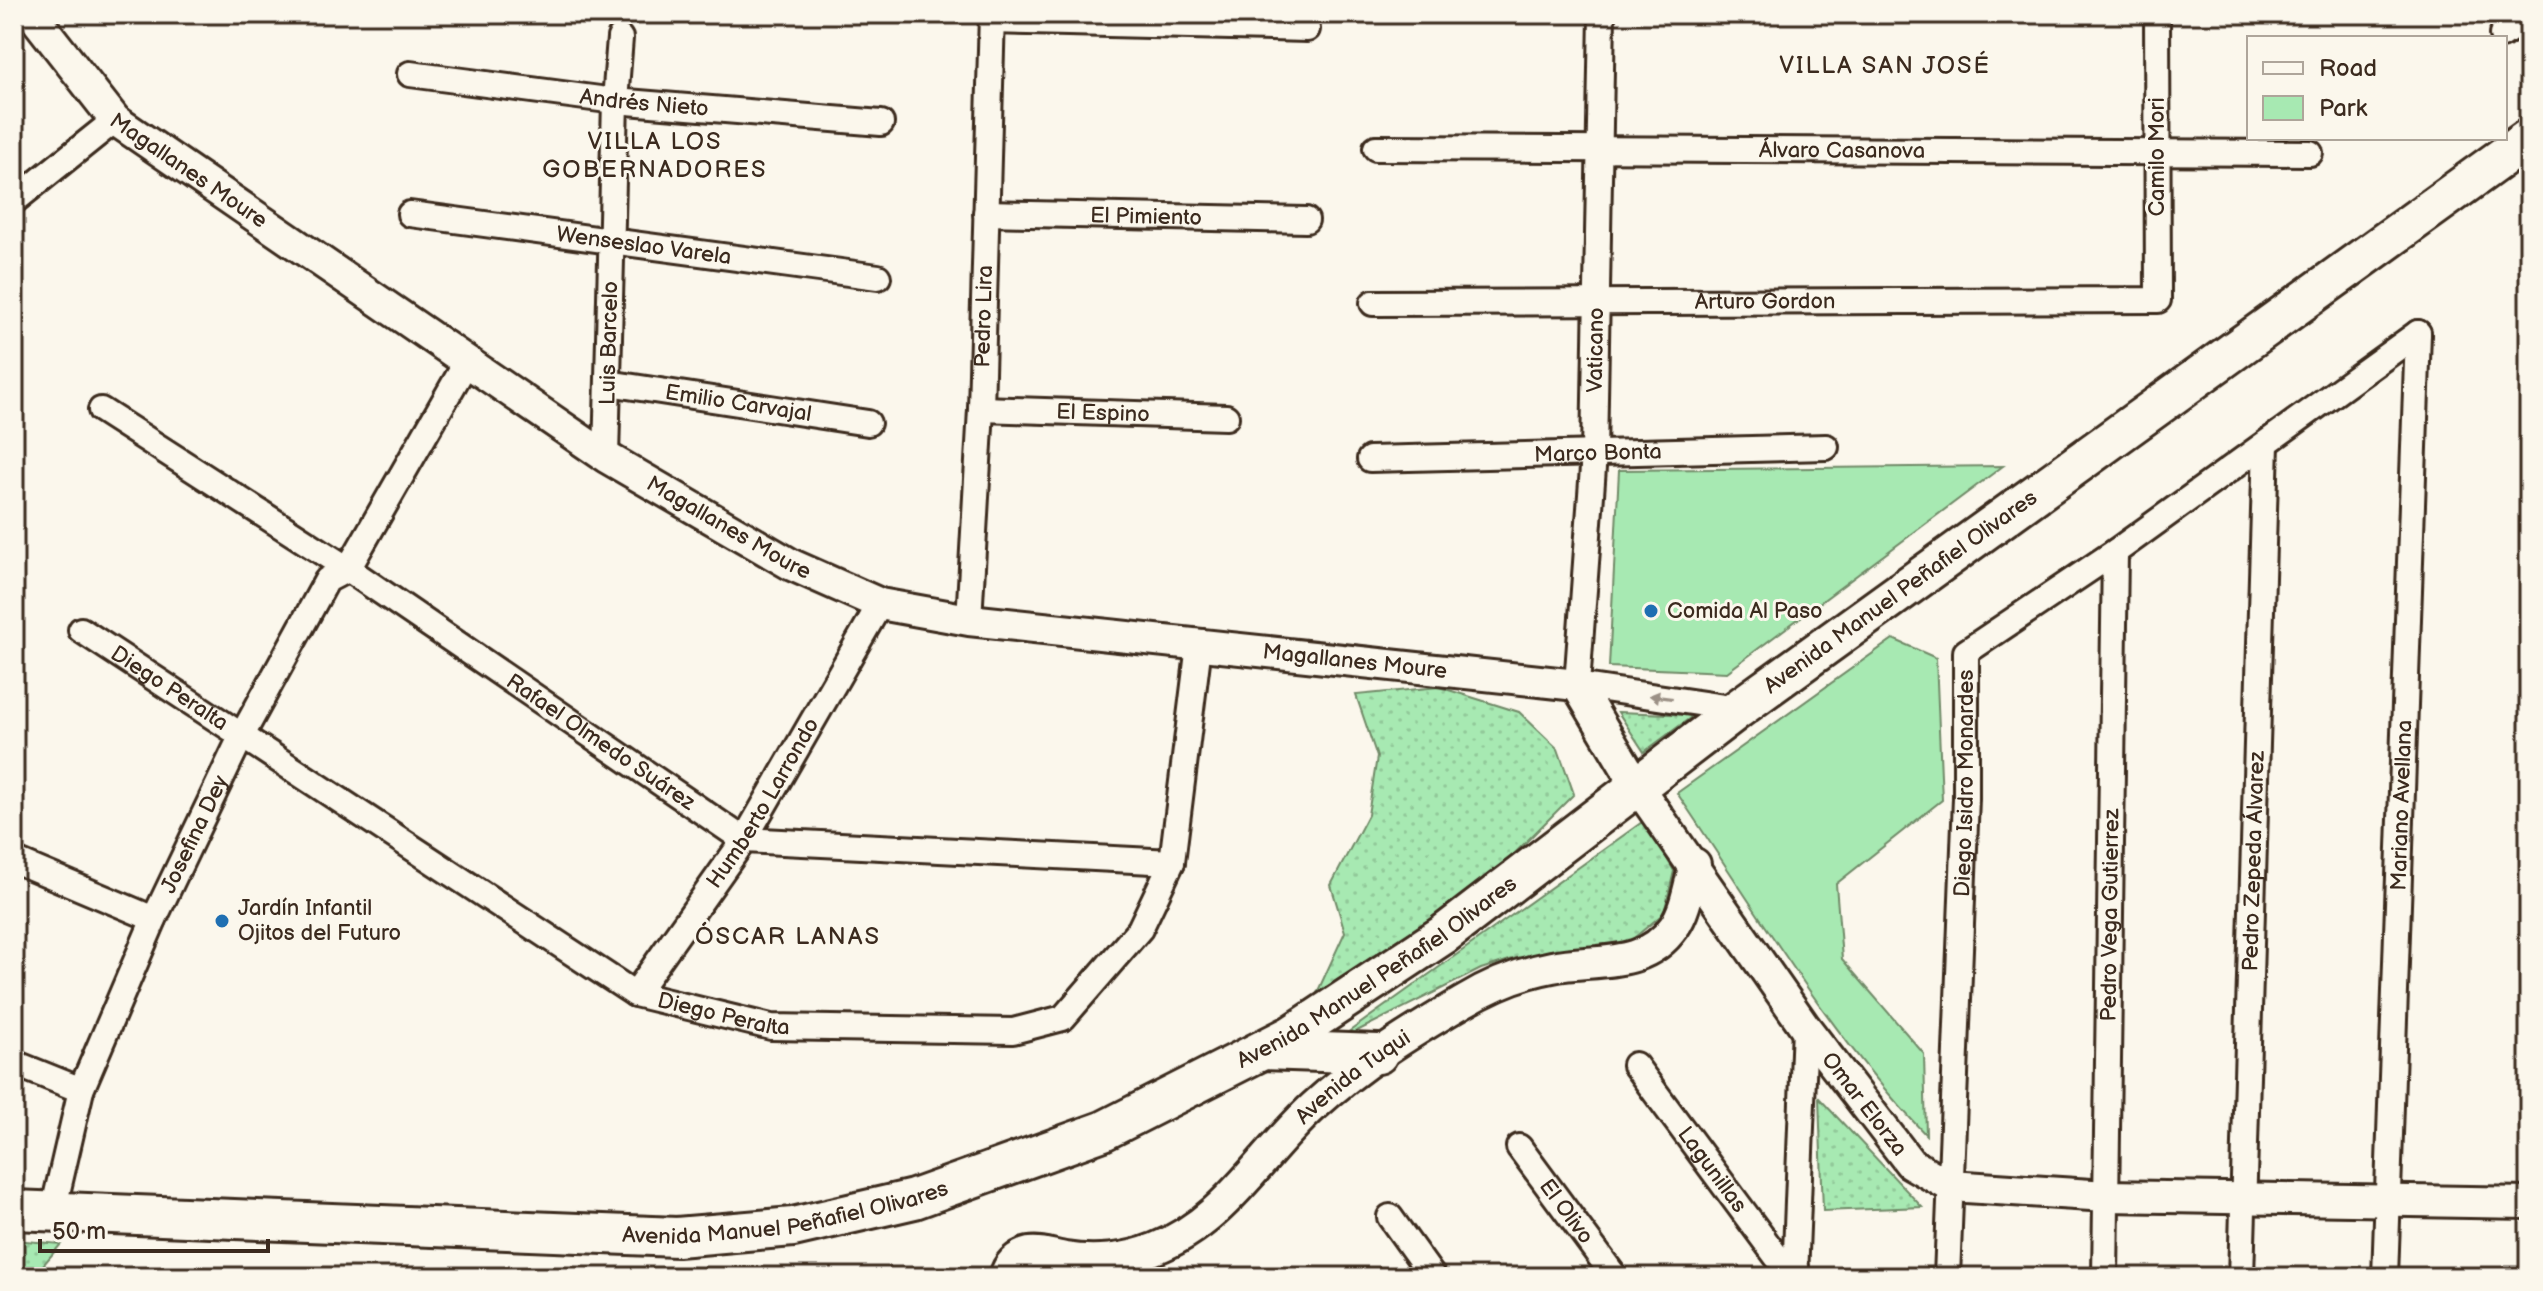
<svg xmlns="http://www.w3.org/2000/svg" width="2543" height="1291" font-family="'Balsamiq Sans',sans-serif">
	<style>
		.grass { fill: url(#grass-dots); stroke: #718a68; stroke-width: 2 }
		.park { fill: #a7e9b2; stroke: #718a68; stroke-width: 2 }
		.lines { fill: none; stroke-linecap: round; stroke-linejoin: round }
		.minor-casing { stroke: #3b2a1e; stroke-width: 30 }
		.tertiary-casing { stroke: #3b2a1e; stroke-width: 36 }
		.primary-casing { stroke: #3b2a1e; stroke-width: 44 }
		.minor { stroke: #fbf7ec; stroke-width: 24 }
		.tertiary { stroke: #fbf7ec; stroke-width: 30 }
		.primary { stroke: #fbf7ec; stroke-width: 38 }
		.oneway { fill: #9b9085 }
		.poi-dot { fill: #1f6fb2; stroke: #fbf7ec; stroke-width: 3 }
		.labels { text-anchor: middle; dominant-baseline: central; stroke-width: 6; stroke-linejoin: round; paint-order: stroke }
		.street-label { font-size: 22px; fill: #3b2a1e; stroke: #fbf7ec }
		.poi-label { font-size: 22px; fill: #3b2a1e; stroke: #fbf7ec; text-anchor: start }
		.neighbourhood-label { font-size: 24px; letter-spacing: 2px; fill: #3b2a1e; stroke: #fbf7ec }
	</style>
	<defs>
		<pattern id="grass-dots" width="8" height="8" patternUnits="userSpaceOnUse" patternTransform="scale(2)"><rect width="8" height="8" fill="#a7e9b2"/><path d="M2 2h.1M6 6h.1" fill="none" stroke="#91c899" stroke-width="1.8" stroke-linecap="round"/></pattern>
	</defs>
	<rect width="100%" height="100%" fill="#fbf7ec"/>
	<filter id="ink" filterUnits="userSpaceOnUse"><feTurbulence type="fractalNoise" baseFrequency=".0125" numOctaves="2"/><feDisplacementMap in="SourceGraphic" scale="16" xChannelSelector="R" yChannelSelector="G"/><feConvolveMatrix kernelMatrix="1 2 1 2 8 2 1 2 1" color-interpolation-filters="sRGB"/></filter>
	<g filter="url(#ink)">
		<path class="grass" d="M1439,687L1519,712L1558,749L1574,794L1509,859L1429,920L1317,993L1345,932L1331,885L1368,815L1377,757L1356,695Z
			M1618,712L1694,715L1644,752Z
			M1645,820L1674,871L1664,913L1629,942L1516,958L1481,969L1333,1043Z
			M1819,1098L1922,1207L1823,1211Z
			M14,1240L61,1244L33,1277H14Z"/>
		<path class="park" d="M2003,466L1727,672L1609,667L1619,470Z
			M1893,639L1936,658L1942,800L1836,884L1842,959L1924,1054L1926,1135C1829,1034 1756,909 1677,793Z"/>
		<g class="lines">
			<defs>
				<g id="minor">
					<path d="M1602,14L1594,454L1577,685L1738,709"/>
					<path d="M992,21L1307,29"/>
					<path d="M2502,35L2529,16"/>
					<path id="s1" d="M410,74L615,101L881,123"/>
					<path id="s2" d="M1376,148L2310,153"/>
					<path d="M14,201L115,120"/>
					<path id="s3" d="M986,213L1306,220"/>
					<path id="s4" d="M410,214L878,277"/>
					<path id="s5" d="M1373,303L2158,300L2157,14"/>
					<path id="s6" d="M608,383L868,423"/>
					<path id="s7" d="M981,409L1226,417"/>
					<path id="s8" d="M101,410L348,569L744,840L1172,862"/>
					<path id="s9" d="M606,457L615,101L620,38"/>
					<path id="s10" d="M1370,459L1826,447"/>
					<path id="s11" d="M969,620L981,409L992,14"/>
					<path id="s12" d="M81,630L635,994L771,1027L1013,1031L1063,1018L1140,929L1172,862L1199,645"/>
					<path d="M14,860L154,919"/>
					<path id="s13" d="M635,994L744,840L880,604"/>
					<path d="M14,1063L81,1090"/>
					<path id="s14" d="M1635,1065L1777,1257L1796,1267"/>
					<path id="s15" d="M1519,1147L1615,1277"/>
					<path id="s16" d="M53,1211L81,1090L154,919L241,737L327,580L348,569L466,363"/>
					<path d="M1390,1217L1433,1277"/>
					<path d="M1795,1277L1805,1027"/>
					<path id="s17" d="M1947,1277L1966,798V652L2115,552L2418,333"/>
					<path id="s18" d="M2105,1277L2115,552"/>
					<path id="s19" d="M2241,1277L2266,444"/>
					<path id="s20" d="M2385,1277L2418,333"/>
				</g>
				<g id="tertiary">
					<path id="s21" d="M32,14L115,120L606,457L792,565L880,604L969,620L1577,685L1637,786L1805,1027L1910,1163L1950,1186L2107,1196L2529,1203"/>
					<path id="s22" d="M1005,1277C1008,1265 1016,1256 1029,1253C1041,1251 1053,1256 1065,1258C1093,1263 1127,1260 1154,1249C1225,1222 1260,1155 1314,1106C1360,1064 1410,1033 1463,1002C1491,985 1520,973 1552,967C1596,958 1644,970 1674,927C1686,910 1689,885 1695,864"/>
				</g>
				<g id="primary">
					<path d="M1263,1050L1378,1054"/>
					<path id="s23" d="M14,1210L677,1237L793,1227L914,1199L1103,1131L1290,1036L1443,935L1738,709L2529,138"/>
				</g>
			</defs>
			<use href="#minor" class="minor-casing"/>
			<use href="#tertiary" class="tertiary-casing"/>
			<use href="#primary" class="primary-casing"/>
			<use href="#minor" class="minor"/>
			<use href="#tertiary" class="tertiary"/>
			<use href="#primary" class="primary"/>
		</g>
		<defs><path id="oneway-solid" d="M-6-.8H1V-3.2L6.5 0L1 3.2V.8H-6Z" transform="scale(2)"/></defs>
		<use class="oneway" href="#oneway-solid" transform="translate(1661 697) rotate(-172)"/>
	</g>
	<g class="poi-dot">
		<circle cx="1651" cy="611" r="8"/>
		<circle cx="222" cy="921" r="8"/>
	</g>
	<g class="labels">
		<g class="street-label">
			<text stroke="none"><textPath href="#s1" startOffset="236">Andrés Nieto</textPath></text>
			<text stroke="none"><textPath href="#s2" startOffset="466">Álvaro Casanova</textPath></text>
			<text transform="translate(2157 157) rotate(-90)">Camilo Mori</text>
			<text stroke="none"><textPath href="#s21" startOffset="224">Magallanes Moure</textPath></text>
			<text stroke="none"><textPath href="#s3" startOffset="160">El Pimiento</textPath></text>
			<text stroke="none"><textPath href="#s4" startOffset="236">Wenseslao Varela</textPath></text>
			<text stroke="none"><textPath href="#s5" startOffset="392">Arturo Gordon</textPath></text>
			<text stroke="none"><textPath href="#s11" startOffset="304">Pedro Lira</textPath></text>
			<text stroke="none"><textPath href="#s9" startOffset="114">Luis Barcelo</textPath></text>
			<text transform="translate(1596 350) rotate(-89)">Vaticano</text>
			<text stroke="none"><textPath href="#s6" startOffset="132">Emilio Carvajal</textPath></text>
			<text stroke="none"><textPath href="#s7" startOffset="122">El Espino</textPath></text>
			<text stroke="none"><textPath href="#s10" startOffset="228">Marco Bonta</textPath></text>
			<text stroke="none"><textPath href="#s21" startOffset="872">Magallanes Moure</textPath></text>
			<text stroke="none"><textPath href="#s23" startOffset="2070">Avenida Manuel Peñafiel Olivares</textPath></text>
			<text stroke="none"><textPath href="#s21" startOffset="1520">Magallanes Moure</textPath></text>
			<text stroke="none"><textPath href="#s12" startOffset="106">Diego Peralta</textPath></text>
			<text stroke="none"><textPath href="#s8" startOffset="600">Rafael Olmedo Suárez</textPath></text>
			<text stroke="none"><textPath href="#s17" startOffset="494">Diego Isidro Monardes</textPath></text>
			<text stroke="none"><textPath href="#s13" startOffset="230">Humberto Larrondo</textPath></text>
			<text stroke="none"><textPath href="#s20" startOffset="472">Mariano Avellana</textPath></text>
			<text stroke="none"><textPath href="#s16" startOffset="404">Josefina Dey</textPath></text>
			<text stroke="none"><textPath href="#s19" startOffset="416">Pedro Zepeda Álvarez</textPath></text>
			<text stroke="none"><textPath href="#s18" startOffset="362">Pedro Vega Gutierrez</textPath></text>
			<text stroke="none"><textPath href="#s23" startOffset="1422">Avenida Manuel Peñafiel Olivares</textPath></text>
			<text stroke="none"><textPath href="#s12" startOffset="754">Diego Peralta</textPath></text>
			<text stroke="none"><textPath href="#s22" startOffset="428">Avenida Tuqui</textPath></text>
			<text stroke="none"><textPath href="#s21" startOffset="2252">Omar Elorza</textPath></text>
			<text stroke="none"><textPath href="#s14" startOffset="130">Lagunillas</textPath></text>
			<text stroke="none"><textPath href="#s23" startOffset="774">Avenida Manuel Peñafiel Olivares</textPath></text>
			<text stroke="none"><textPath href="#s15" startOffset="80">El Olivo</textPath></text>
		</g>
		<g class="poi-label">
			<text x="1667" y="611">Comida Al Paso</text>
			<text x="238" y="908">Jardín Infantil<tspan x="238" dy="25">Ojitos del Futuro</tspan></text>
		</g>
		<g class="neighbourhood-label">
			<text x="1885" y="65">VILLA SAN JOSÉ</text>
			<text x="655" y="141">VILLA LOS<tspan x="655" dy="28">GOBERNADORES</tspan></text>
			<text x="788" y="936">ÓSCAR LANAS</text>
		</g>
	</g>
	<rect width="2543" height="1291" fill="none" stroke="#fbf7ec" stroke-width="48"/>
	<rect x="24" y="24" width="2495" height="1243" fill="none" stroke="#3b2a1e" stroke-width="3" filter="url(#ink)"/>
	<rect x="2247" y="36" width="260" height="104" fill="#fbf7ec" stroke="#aea59a" stroke-width="2"/>
	<rect x="2263" y="62" width="40" height="12" fill="#fbf7ec" stroke="#aea59a" stroke-width="2"/>
	<text x="2319" y="76" font-size="24" fill="#3b2a1e">Road</text>
	<rect x="2263" y="96" width="40" height="24" fill="#a7e9b2" stroke="#aea59a" stroke-width="2"/>
	<text x="2319" y="116" font-size="24" fill="#3b2a1e">Park</text>
	<path d="M40 1239v12h228v-12" fill="none" stroke="#3b2a1e" stroke-width="4"/>
	<text x="52" y="1239" font-size="24" fill="#3b2a1e" stroke="#fbf7ec" stroke-width="6" paint-order="stroke">50 m</text>
</svg>
